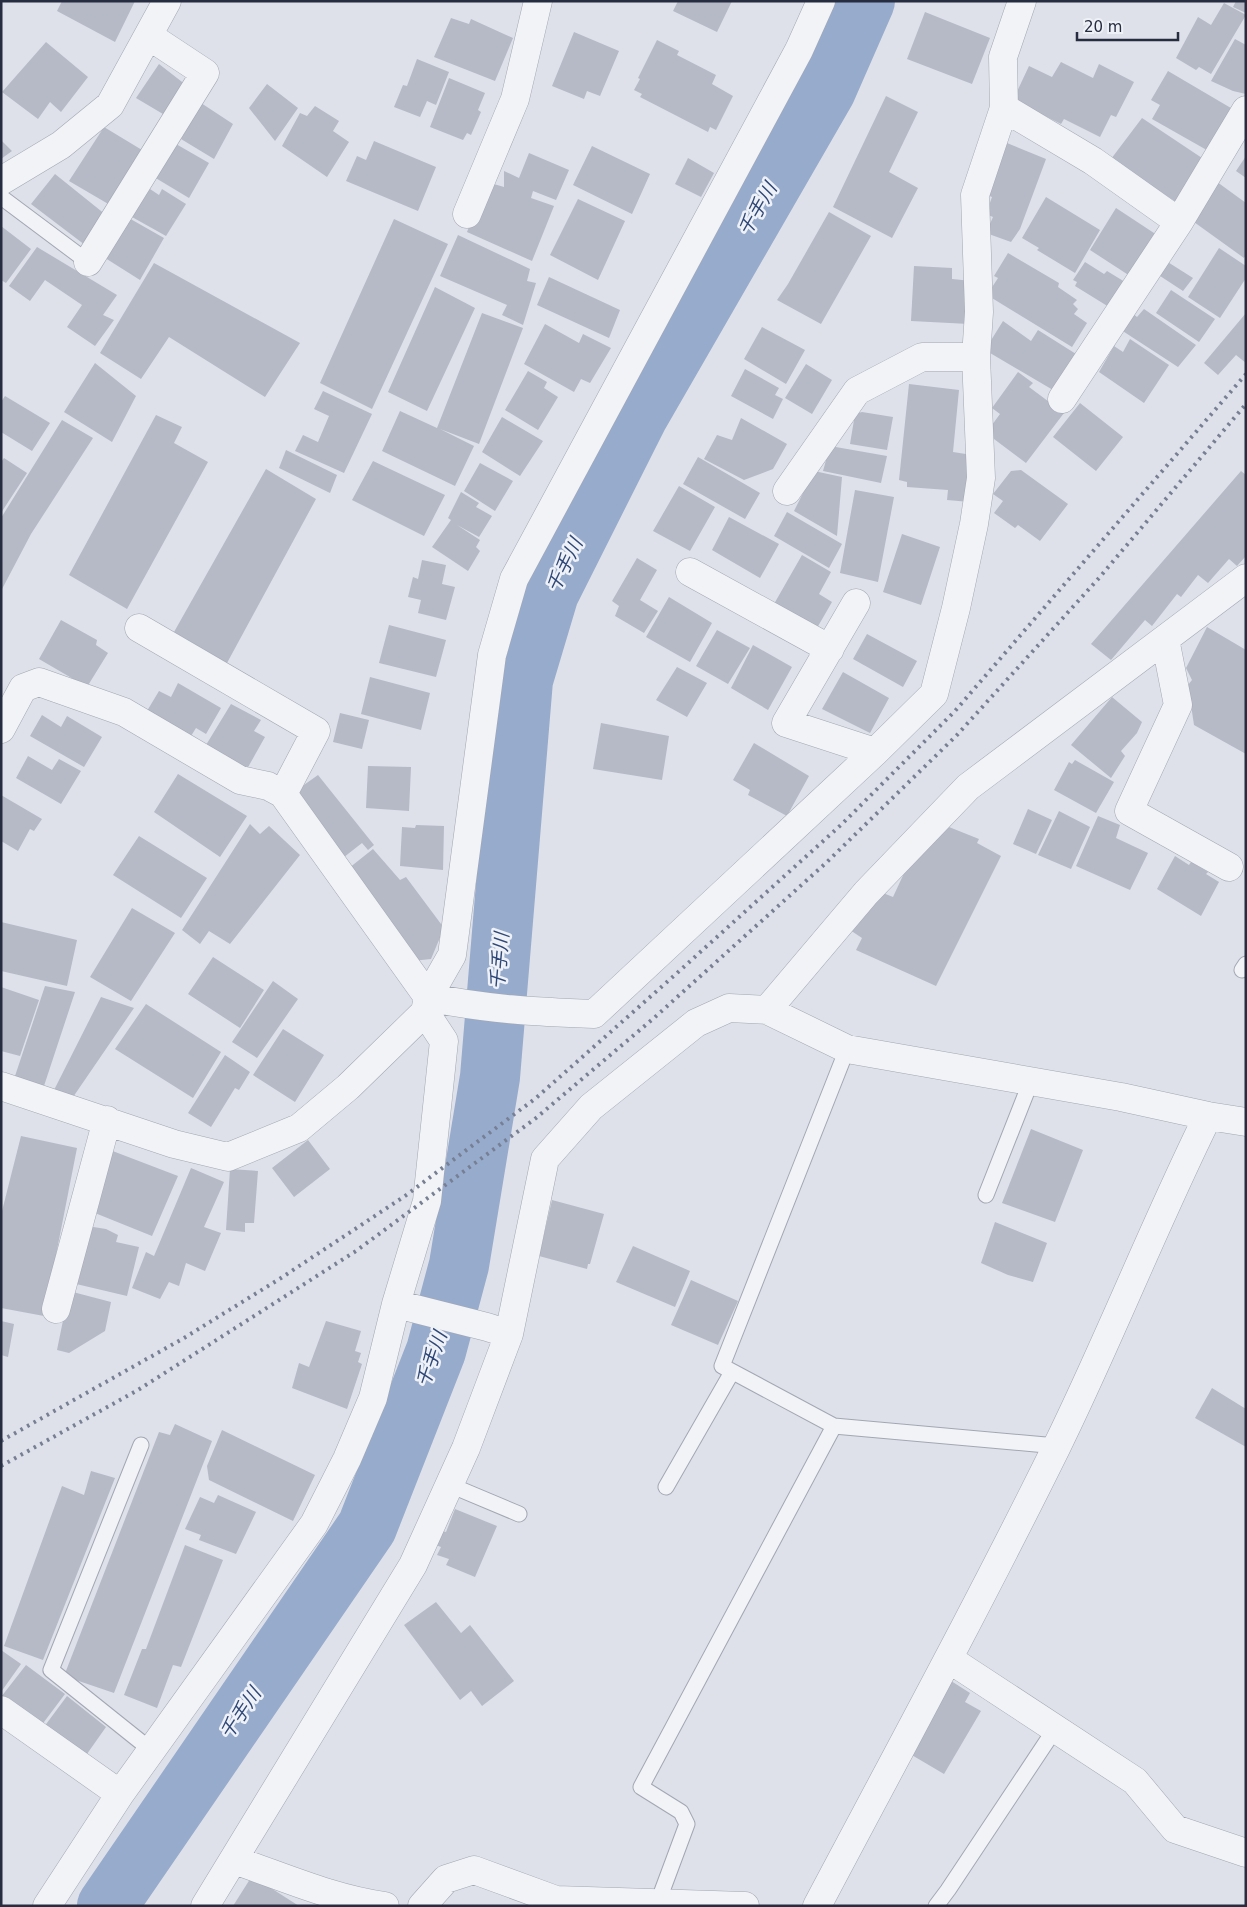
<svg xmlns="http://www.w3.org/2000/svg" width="1247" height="1907" font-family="'DejaVu Sans','Noto Sans JP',sans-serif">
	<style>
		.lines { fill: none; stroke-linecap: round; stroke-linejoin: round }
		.river { stroke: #97abcc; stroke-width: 60 }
		.building { fill: #b5bac6 }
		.service-casing { stroke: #a3a7b3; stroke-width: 17 }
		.minor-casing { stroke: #a3a7b3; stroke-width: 29 }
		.service { stroke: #f1f3f7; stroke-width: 15 }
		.minor { stroke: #f1f3f7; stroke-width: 28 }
		.rail { stroke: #777f94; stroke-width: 4; stroke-dasharray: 2.5 5; stroke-linecap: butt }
		.labels { text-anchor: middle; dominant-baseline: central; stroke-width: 5; stroke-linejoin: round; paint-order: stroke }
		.water-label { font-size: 19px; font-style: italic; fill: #2e4778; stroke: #eef1f6 }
	</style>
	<rect width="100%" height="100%" fill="#dee1e9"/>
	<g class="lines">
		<path class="river" d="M107,1906L367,1527L436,1351L459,1265L490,1077L523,680L549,593L638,416L826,90L865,1"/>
	</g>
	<path class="building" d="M62,1H135L115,42L57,11Z
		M678,1H732L717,32L673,11Z
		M1236,1H1246V13L1233,7Z
		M1224,3L1246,15L1211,74L1199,67L1196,70L1176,58L1198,17L1211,25Z
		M925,12L990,38L972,84L907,59Z
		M451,18L469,24L471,19L513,38L495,81L434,57Z
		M574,32L619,51L600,96L587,91L584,99L552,86Z
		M1235,39L1246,45V94L1233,91L1211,81Z
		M657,40L679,51L677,55L716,75L712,84L733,96L716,130L710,127L708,132L640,97L642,94L634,90L640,79L638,78Z
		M46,42L88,77L61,112L50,102L38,119L2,92Z
		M417,59L449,72L436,105L427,101L420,117L394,107L403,85L407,86Z
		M1061,62L1093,78L1099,64L1134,82L1116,117L1111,115L1100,137L1064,119L1061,124L1013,100L1029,66L1052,77Z
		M159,64L186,85L168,117L136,98Z
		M1168,71L1236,111L1212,153L1152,119L1160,105L1151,100Z
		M449,78L485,93L478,110L481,112L471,135L467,133L463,140L430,127Z
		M267,84L298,108L275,141L249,108Z
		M886,96L918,112L889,172L918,188L892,238L833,207Z
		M201,103L233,124L214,159L181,139Z
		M315,106L339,121L333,131L349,142L327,177L282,146L300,113L307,116Z
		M1142,118L1208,162L1179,204L1111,159Z
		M104,127L142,150L110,205L69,181Z
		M1,140L12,151L1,159Z
		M374,141L436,167L418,211L346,181L357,156L366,160Z
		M1002,141L1046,159L1020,229L1011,242L986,233L993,217L986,214L992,197L982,193Z
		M176,144L209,163L189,198L154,177Z
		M592,146L650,174L632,214L573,185Z
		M529,153L569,170L556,200L533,191L531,198L554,206L532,261L467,232L487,182L504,187V171L519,178Z
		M1246,156V178L1236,171Z
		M688,158L714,173L701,197L675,184Z
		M55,174L106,215L85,245L31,204Z
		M1213,179L1246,203V255L1244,258L1187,217Z
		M150,189L159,195L162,189L186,204L166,236L132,217Z
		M1046,197L1100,230L1075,273L1037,250L1039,248L1022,238Z
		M578,199L625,221L598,280L550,255Z
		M1116,208L1157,235L1130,276L1090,250Z
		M829,212L871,236L821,324L777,300L788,284Z
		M127,217L164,238L140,280L102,256Z
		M394,219L448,244L372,409L320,383Z
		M1,226L31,249L6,283L1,280Z
		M458,235L530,269L527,281L536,283L523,325L502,315L507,305L440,276Z
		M37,247L117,295L103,315L114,320L95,346L67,327L82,305L45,280L30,301L9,286Z
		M1219,248L1246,266V278L1220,318L1188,297Z
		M1008,253L1059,283L1058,287L1077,300L1073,304L1078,309L1074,314L1087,323L1072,347L987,295L998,278L994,276Z
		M1163,259L1193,278L1183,291L1154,272Z
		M1085,262L1104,274L1107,271L1125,282L1109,307L1075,286L1077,282L1073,280Z
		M154,263L300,343L265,397L169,337L141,379L100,353Z
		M914,266L952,268V279L972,281L969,324L911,321Z
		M549,277L620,310L609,338L537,305Z
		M435,287L475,308L427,411L388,392Z
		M1171,290L1215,319L1199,342L1156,313Z
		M1126,308L1137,317L1144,309L1196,345L1178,367L1115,326Z
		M482,313L523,328L479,444L440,429L474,446L455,486L382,451L400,411L437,428Z
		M1246,313V363L1236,355L1218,375L1204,363Z
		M1003,321L1031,341L1038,330L1076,354L1053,390L985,350Z
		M545,324L579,343L583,334L611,348L590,383L581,379L574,392L524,364Z
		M762,327L805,350L786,384L744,359Z
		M1130,339L1169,365L1144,403L1099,372L1114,346L1123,352Z
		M95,363L136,396L112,442L64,412Z
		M806,364L832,380L812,414L785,398Z
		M745,369L779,388L775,395L783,399L773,419L731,396Z
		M528,371L547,382L544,388L558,397L538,430L505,410Z
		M1018,372L1033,383L1029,387L1064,413L1026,463L986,433L1000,414L992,408Z
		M909,384L959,390L953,452L972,455L970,502L947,500L948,490L907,487V482L899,480Z
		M323,391L372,414L344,473L295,451L303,435L318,442L329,416L314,409Z
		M5,396L50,423L32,451L1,432V402Z
		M1080,403L1123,437L1096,471L1053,437Z
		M862,412L893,417L887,450L850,444L855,414Z
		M156,415L182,427L174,443L208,462L127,609L69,575Z
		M502,417L543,441L520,476L482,452Z
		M741,418L787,444L773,469L744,480L704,459L717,435L732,440Z
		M62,420L93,438L31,534L1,591V518Z
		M830,446L887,456L881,483L823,471Z
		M286,450L337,475L330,493L279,468Z
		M698,457L760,493L745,519L683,484Z
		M4,458L27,473L1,513V462Z
		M373,461L445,495L424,536L352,500Z
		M480,463L513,481L495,511L464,491Z
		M266,469L316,499L227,663L174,632Z
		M1021,470L1068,504L1040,541L1018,525L1015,528L994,513L1003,501L993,494L1011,471Z
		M814,471L842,477L837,536L794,511Z
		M1241,471L1246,475V556L1237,566L1229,559L1208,583L1198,575L1181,597L1177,594L1152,626L1145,620L1111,660L1091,644Z
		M679,486L715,507L690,551L653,531Z
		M855,490L894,497L878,582L840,573Z
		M461,492L479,503L476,507L492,516L479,537L457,525L480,540L476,547L480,551L468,571L432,547L451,520L448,518Z
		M787,512L842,544L829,568L774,536Z
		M729,517L779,544L760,578L712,550Z
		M902,534L940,547L921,605L883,592Z
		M802,555L831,572L819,594L832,602L817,628L774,604Z
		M637,558L657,570L640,600L658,611L644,633L615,616L619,606L612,601Z
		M422,560L446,565L442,584L455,587L446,620L418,613L421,600L408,597L413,577L418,579Z
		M669,597L712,623L690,662L646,637Z
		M61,620L97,640L96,645L108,653L87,687L39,659Z
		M389,625L446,640L436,677L379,663Z
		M1207,627L1246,650V754L1194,725L1188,685L1192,680L1186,668Z
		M717,630L750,648L728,684L696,666Z
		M867,634L917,661L903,687L853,659Z
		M753,645L792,667L768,710L731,688Z
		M677,667L707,683L687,717L656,700Z
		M843,672L889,698L870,733L822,709Z
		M370,677L430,693L421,730L361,714Z
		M178,683L221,708L206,734L196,728L191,736L147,711L159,691L171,697Z
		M1112,697L1142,722L1137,733L1121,751L1125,756L1111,778L1071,745Z
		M231,704L261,720L254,731L265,737L247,769L206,745Z
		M340,713L369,720L362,749L333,742Z
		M42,715L61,727L67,716L102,737L84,767L30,736Z
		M601,723L669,736L662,780L593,769Z
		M754,743L809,776L787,816L748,795L750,790L733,780Z
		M28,756L52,770L59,759L81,771L61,804L16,778Z
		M1075,760L1114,782L1096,813L1054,790L1069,762L1072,764Z
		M368,766L411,767L409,811L366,808Z
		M178,774L247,816L220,857L154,812Z
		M318,775L374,845L368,850L362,843L339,861L294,792Z
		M1,795L42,819L34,831L30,829L18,851L1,841Z
		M1028,809L1052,820L1036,854L1013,844Z
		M1059,811L1090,827L1071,869L1038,855Z
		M1098,816L1120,825L1116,838L1148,853L1130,890L1076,866Z
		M250,824L260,834L269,826L300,855L230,944L209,931L200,944L182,930Z
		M416,825L444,826L443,870L400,866L402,827L415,828Z
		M949,827L979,839L977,843L1001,856L936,986L856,950L862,938L850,930L883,893L893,897L906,869Z
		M139,836L207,878L181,918L113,875Z
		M373,849L400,880L406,877L444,928L431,959L412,961L344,872Z
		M1175,856L1189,865L1191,862L1208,872L1206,874L1219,882L1201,916L1157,889Z
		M132,908L175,933L131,1001L90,977Z
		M1,922L77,940L67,986L1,971Z
		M213,957L264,990L240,1028L188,994Z
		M273,981L298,999L257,1058L232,1042Z
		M45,986L75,992L41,1095L12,1085Z
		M1,987L39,1000L20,1056L1,1051Z
		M101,997L134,1008L69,1103L51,1096Z
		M146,1004L221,1052L193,1098L115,1049Z
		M283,1029L324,1055L295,1102L253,1075Z
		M225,1055L250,1072L239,1090L235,1088L211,1127L188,1113Z
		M1031,1129L1083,1150L1055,1222L1002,1203Z
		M21,1136L77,1148L44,1316L1,1308V1215Z
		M308,1140L330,1169L294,1197L272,1168Z
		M110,1150L178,1176L152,1236L90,1211Z
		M191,1168L224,1182L204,1227L221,1233L205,1271L186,1263L179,1286L169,1282L160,1299L132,1288L146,1252L154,1256Z
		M230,1169L258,1171L254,1223H245V1232L226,1230Z
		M552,1200L604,1214L590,1264H588L587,1269L539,1256Z
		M995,1222L1047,1243L1033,1282L1008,1275L981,1263Z
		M87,1226L106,1229L118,1235L116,1242L139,1247L127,1296L72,1283Z
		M633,1246L690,1271L675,1307L616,1282Z
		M691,1280L738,1301L718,1345L671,1325Z
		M69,1291L111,1302L105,1331L69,1353L57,1350Z
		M1,1321L14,1324L8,1357L1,1355Z
		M326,1321L361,1331L355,1351L361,1353L358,1362L362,1364L347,1409L292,1388L299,1363L309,1367Z
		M1212,1388L1246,1409V1447L1195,1418Z
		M175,1424L212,1441L114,1693L64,1676L159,1432L170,1435Z
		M222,1430L315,1475L293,1521L209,1480L207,1466Z
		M91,1471L115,1478L43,1660L4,1646L62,1486L84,1495Z
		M218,1495L256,1512L236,1554L199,1540L201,1535L185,1529L200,1497L214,1503Z
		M455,1509L497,1526L475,1577L446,1565L449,1559L437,1555L441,1547L433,1544L439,1530L446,1532Z
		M185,1545L223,1560L181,1667L173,1665L157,1708L124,1695L142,1649H146Z
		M436,1602L461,1633L470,1625L514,1681L482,1706L471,1691L460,1700L404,1625Z
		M1,1650L21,1664L1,1692Z
		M26,1665L65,1694L38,1730L1,1697Z
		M948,1679L970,1693L965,1702L981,1711L944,1774L905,1751Z
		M67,1696L106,1727L82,1761L41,1731Z
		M252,1876L299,1906H233Z"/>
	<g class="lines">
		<defs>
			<path id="service" d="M1,197L88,262
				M1242,970L1246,964
				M847,1049L722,1366L834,1426L1057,1446
				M986,1195L1031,1081
				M141,1445L51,1670L151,1750
				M450,1485L519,1514
				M666,1487L732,1372
				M658,1902L687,1824L681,1812L641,1787L834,1426
				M936,1906L948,1890L1055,1729"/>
			<path id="minor" d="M1004,108L1093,161L1179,222L1062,399
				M1,181L61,145L110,105L167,1
				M467,214L515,99L538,1
				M1179,222L1246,110
				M88,262L205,73L149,36
				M787,491L857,391L922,357H976
				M690,572L830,649
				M856,603L786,723L875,752L934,694L956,608L974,524L981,478L976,357L979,312L975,195L1004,108L1003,57L1022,1
				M139,628L316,731L283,794
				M1165,639L1178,705L1129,811L1229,867
				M1,729L23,688L39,682L124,712L240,780L268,786L283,794L428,997C483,1009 538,1012 594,1014L875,752
				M767,1010L866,893L968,787L1246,578
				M1,1086L174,1144L228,1157L299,1128L348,1087L425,1012L428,997L452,955L492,655L514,579L799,50L821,1
				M396,1304L487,1327L509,1334
				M56,1309L107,1120
				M949,1659L1135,1781L1175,1829L1246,1853
				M1,1710L120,1794
				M234,1860C284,1877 333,1899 385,1906
				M47,1906L120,1794L314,1524L347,1459L373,1398L396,1304L427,1201L444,1041L425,1012
				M205,1906L413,1565L466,1448L509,1334L545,1159L591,1107L696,1023L729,1008L767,1010L847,1049L1121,1097L1208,1116L1246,1122
				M422,1906L446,1879L474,1870L556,1900L745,1906
				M817,1906C898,1753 980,1602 1057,1446C1110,1338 1154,1225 1208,1116"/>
		</defs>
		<use href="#service" class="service-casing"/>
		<use href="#minor" class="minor-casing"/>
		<use href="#service" class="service"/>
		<use href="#minor" class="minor"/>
		<path class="rail" d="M1,1441L184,1338L281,1278L405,1196L536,1098L676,974L842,824L955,711L1246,374
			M1,1466L138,1390L356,1251L536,1118L654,1018L827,862L957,735L1099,578L1246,404"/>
	</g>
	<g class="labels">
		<g class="water-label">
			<text transform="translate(757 209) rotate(-60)">千手川</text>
			<text transform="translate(564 565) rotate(-64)">千手川</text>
			<text transform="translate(499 961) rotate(-85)">千手川</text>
			<text transform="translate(431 1359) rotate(-71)">千手川</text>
			<text transform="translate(240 1713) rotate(-56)">千手川</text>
		</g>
	</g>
	<rect width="1247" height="1907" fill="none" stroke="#262d41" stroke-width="5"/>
	<path d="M1077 32v8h101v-8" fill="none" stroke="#262d41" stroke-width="2.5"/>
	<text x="1084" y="32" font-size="15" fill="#262d41" stroke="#eef1f6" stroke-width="4" paint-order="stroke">20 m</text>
</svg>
